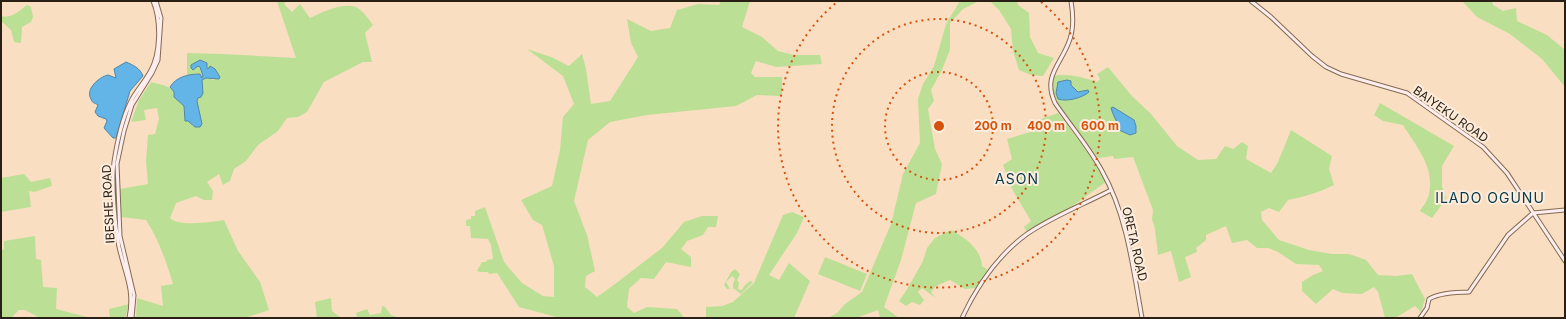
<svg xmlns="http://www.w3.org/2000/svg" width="1566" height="319" font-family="Inter,sans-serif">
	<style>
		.green { fill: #bbe095 }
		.water { fill: #63b4e7; stroke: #5287a8 }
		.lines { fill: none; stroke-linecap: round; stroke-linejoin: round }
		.secondary-casing { stroke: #836b51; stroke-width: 5 }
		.secondary { stroke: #fdedef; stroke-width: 3 }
		.ring { fill: none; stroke: #d5530d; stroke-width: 2; stroke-dasharray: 2 4 }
		.labels { text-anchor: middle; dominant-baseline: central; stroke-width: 4; stroke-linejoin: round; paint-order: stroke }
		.street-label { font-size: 12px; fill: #291f14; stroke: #feeddc }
		.quarter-label { font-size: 14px; letter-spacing: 1px; fill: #053b4d; stroke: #feeddc }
		.centre { fill: #d5530d; stroke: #feeddc; stroke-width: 2 }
		.ring-label { font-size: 12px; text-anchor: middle; font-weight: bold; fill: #d5530d; stroke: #feeddc; stroke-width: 4; stroke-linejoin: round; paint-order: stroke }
	</style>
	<rect width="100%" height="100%" fill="#f9dec1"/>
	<path class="green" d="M277,1H286L284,4L292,12L300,4L310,18C322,12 345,1 358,8C364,12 369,20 373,25L365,33L372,62H363L324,82L307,112L298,117L287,118L278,131L258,145L246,161L234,169L230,181L223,185L219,174L207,182L213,191L212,200H204L196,196L176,203L170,218C177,227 213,222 224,220L238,251L260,282L269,310L245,318H136L137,298L163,306L161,286L173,284C166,261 159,240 146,220L121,217L120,189L148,184L146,161L148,135L155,134L159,119L157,108L144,110L146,120L131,122L139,100L151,82C161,85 174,85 174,97L184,106V116L188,121L202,124L197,101L202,81V79L206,78L215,80L208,69L198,66L200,67L203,76L202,78L193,74L187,76V53L222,54L296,58Z
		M721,1H750L742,27L762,37L778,51L794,55H820L822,64L776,67L756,61L751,73L755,77H782V96L757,95L736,106L647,115L610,122L588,140L574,201L587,235L595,271L586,276L585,287L597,297L615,284L662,248L684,222L702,216H718L716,227H708L703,235L687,241L681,249L691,257V267L666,262L654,279L641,278L629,289L627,307L634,313L647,307L677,309L683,316L682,318H560L519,307L497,273L489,274L488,272H480L477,271L482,262H486L487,260L493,259L491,245L488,239L471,238L470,226H466V220L471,219V216H475V211L485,207L504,262L522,283L543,296L554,297V266L542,225L533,220L521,200L552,186L560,150L563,117L574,104L563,76L527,49L551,57L569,66L582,54L586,69L591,104L610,101L638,57L631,43L627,19L651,31L670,28L677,10L698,4L719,5Z
		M960,1H979L963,9L950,23V50L941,72L931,90L934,101L928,109L935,149L942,164L936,194L916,203L901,260L884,307L899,318H880L878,310L856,318H828L837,313L845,304L862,292L891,224L903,174L920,143L918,99L923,84L934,66L946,24Z
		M990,1H1017L1018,5L1029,13L1030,37L1038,53L1054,58L1043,76L1031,75L1019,70L1013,51L1011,29L999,10Z
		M1462,1H1492L1493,5L1503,11L1516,8L1517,21L1547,35L1565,50V87L1542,59L1510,34L1477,17Z
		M27,5L31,7L33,17L31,22L22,27L21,43L14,42L11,30L1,21V16C11,19 19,11 27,5Z
		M1108,67L1131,95L1151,114L1177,146L1198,160L1216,159L1225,146L1233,149L1242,142L1248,146L1246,159L1271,173L1278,162L1291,130L1332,156L1329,169L1334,185C1320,192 1304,197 1288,200L1279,212L1269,208L1261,212L1262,220L1279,240L1309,250L1332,254H1349L1366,260L1378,275L1396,276L1412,274L1425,299L1421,312L1415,306L1395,318H1385L1378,292L1374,287L1362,294L1342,293L1333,289L1316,304L1302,291V282L1313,275L1323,271L1319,265L1296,264L1278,252L1268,248H1257L1247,240L1232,243L1226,226L1206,235V240L1196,248L1197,252L1185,257L1191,277L1179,282L1171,251L1158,255L1155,229L1152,219L1153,210L1133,157L1114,159L1113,156L1098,158L1053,97L1051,80L1053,76C1067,73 1083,77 1097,82L1100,79L1097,74Z
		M1380,103L1454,146L1442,166V186L1446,199L1432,218L1420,211C1423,206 1428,200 1429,194C1435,167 1416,146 1403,125L1383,121L1374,115Z
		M1058,113L1093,158L1106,182L1061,214L1027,232L1024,227L1031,221L1012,189L1003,165L1012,159L1007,139L1044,128L1041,119Z
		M24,174L31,182L50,178L52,186L34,192L29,191L31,207L1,212V178Z
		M792,212L804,217L797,233L769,275L779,280L789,263L810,281L794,318H706V307L722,306L733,302L754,283L783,215Z
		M951,230C966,238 981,249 982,266L988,270L976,288L965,289L950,280L936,286L931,292L936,298L922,288L918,292L924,300L920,305L912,302L906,306L899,301L906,291L923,261L927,248L935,238Z
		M35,236L36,259L41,260L43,287L57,288L56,309L91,318H40L25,310H19L11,318H1V251L4,249V241Z
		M825,257L867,274L860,291L818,274Z
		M735,269L740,274L737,280L739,283L738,289L742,290L744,286L750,281L753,282L741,294L733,288V284L735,279L732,276L726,282L730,289H727L724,285L731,272Z
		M331,298L332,311L341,318H317L315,302Z
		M129,304L125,318H110L109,309Z
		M382,306L385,307L391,315L400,318H357L356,313L367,309L370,315L381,313Z"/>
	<path class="water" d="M200,60L207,63V68L208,69L210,66L215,69L220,77L219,79L206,78L202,80L203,93L201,97L198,98L197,101L202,124L200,127H195L188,121H185L184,106L174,97V92L170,87C176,77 188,74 200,74L202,78L203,76L200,67L198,66L193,70L191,68V65Z
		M126,62C133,65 140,68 143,76L130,91L116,138H113L104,128L107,121L106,119L98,116L95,112L98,105C95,103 92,103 91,99C85,89 99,77 108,75L116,78L114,69Z
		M1067,80L1071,81V85L1078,92L1088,90L1089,92C1082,98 1067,102 1058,99L1056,93L1058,82Z
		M1113,107L1134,120L1136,126V133L1130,135L1119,130C1118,122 1113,116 1111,108Z"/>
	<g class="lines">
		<defs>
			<path id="secondary" d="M1071,1C1073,13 1074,27 1070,39C1062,64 1042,75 1055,103C1070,125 1089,147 1102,171C1127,215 1133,268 1142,318
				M1251,1L1271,17L1312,56L1326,67L1341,74L1407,93L1483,147L1507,173L1565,261
				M129,318C135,289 125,274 119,247C115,225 111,183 114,162C117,142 122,120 130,103C135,92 144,83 150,72C161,54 161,20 153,1
				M132,318L134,295L120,236L117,164L124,131L132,105L152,73L158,60L161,18L156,1
				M962,318C977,286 998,255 1027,234C1053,216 1083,205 1111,190
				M1420,318L1427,308L1429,299C1440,293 1457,292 1469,292L1508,235L1533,213L1565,210"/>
		</defs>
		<use href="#secondary" class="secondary-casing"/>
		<use href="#secondary" class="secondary"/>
	</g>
	<g class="ring">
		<circle cx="939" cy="126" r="54"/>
		<circle cx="939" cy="126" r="107"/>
		<path d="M1041 2A161 161 0 1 1 837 2"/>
	</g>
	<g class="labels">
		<g class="street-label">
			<text transform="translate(1451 114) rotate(35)">BAIYEKU ROAD</text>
			<text transform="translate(108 204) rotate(-93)">IBESHE ROAD</text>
			<text transform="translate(1135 244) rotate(77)">ORETA ROAD</text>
		</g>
		<g class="quarter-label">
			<text x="1017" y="178">ASON</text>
			<text x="1490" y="197">ILADO OGUNU</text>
		</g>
	</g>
	<circle cx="939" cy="126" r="6" class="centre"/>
	<g class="ring-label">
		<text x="993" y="130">200 m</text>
		<text x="1046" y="130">400 m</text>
		<text x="1100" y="130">600 m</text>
	</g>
	<rect width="1566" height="319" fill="none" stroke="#291f14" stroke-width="4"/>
</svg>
